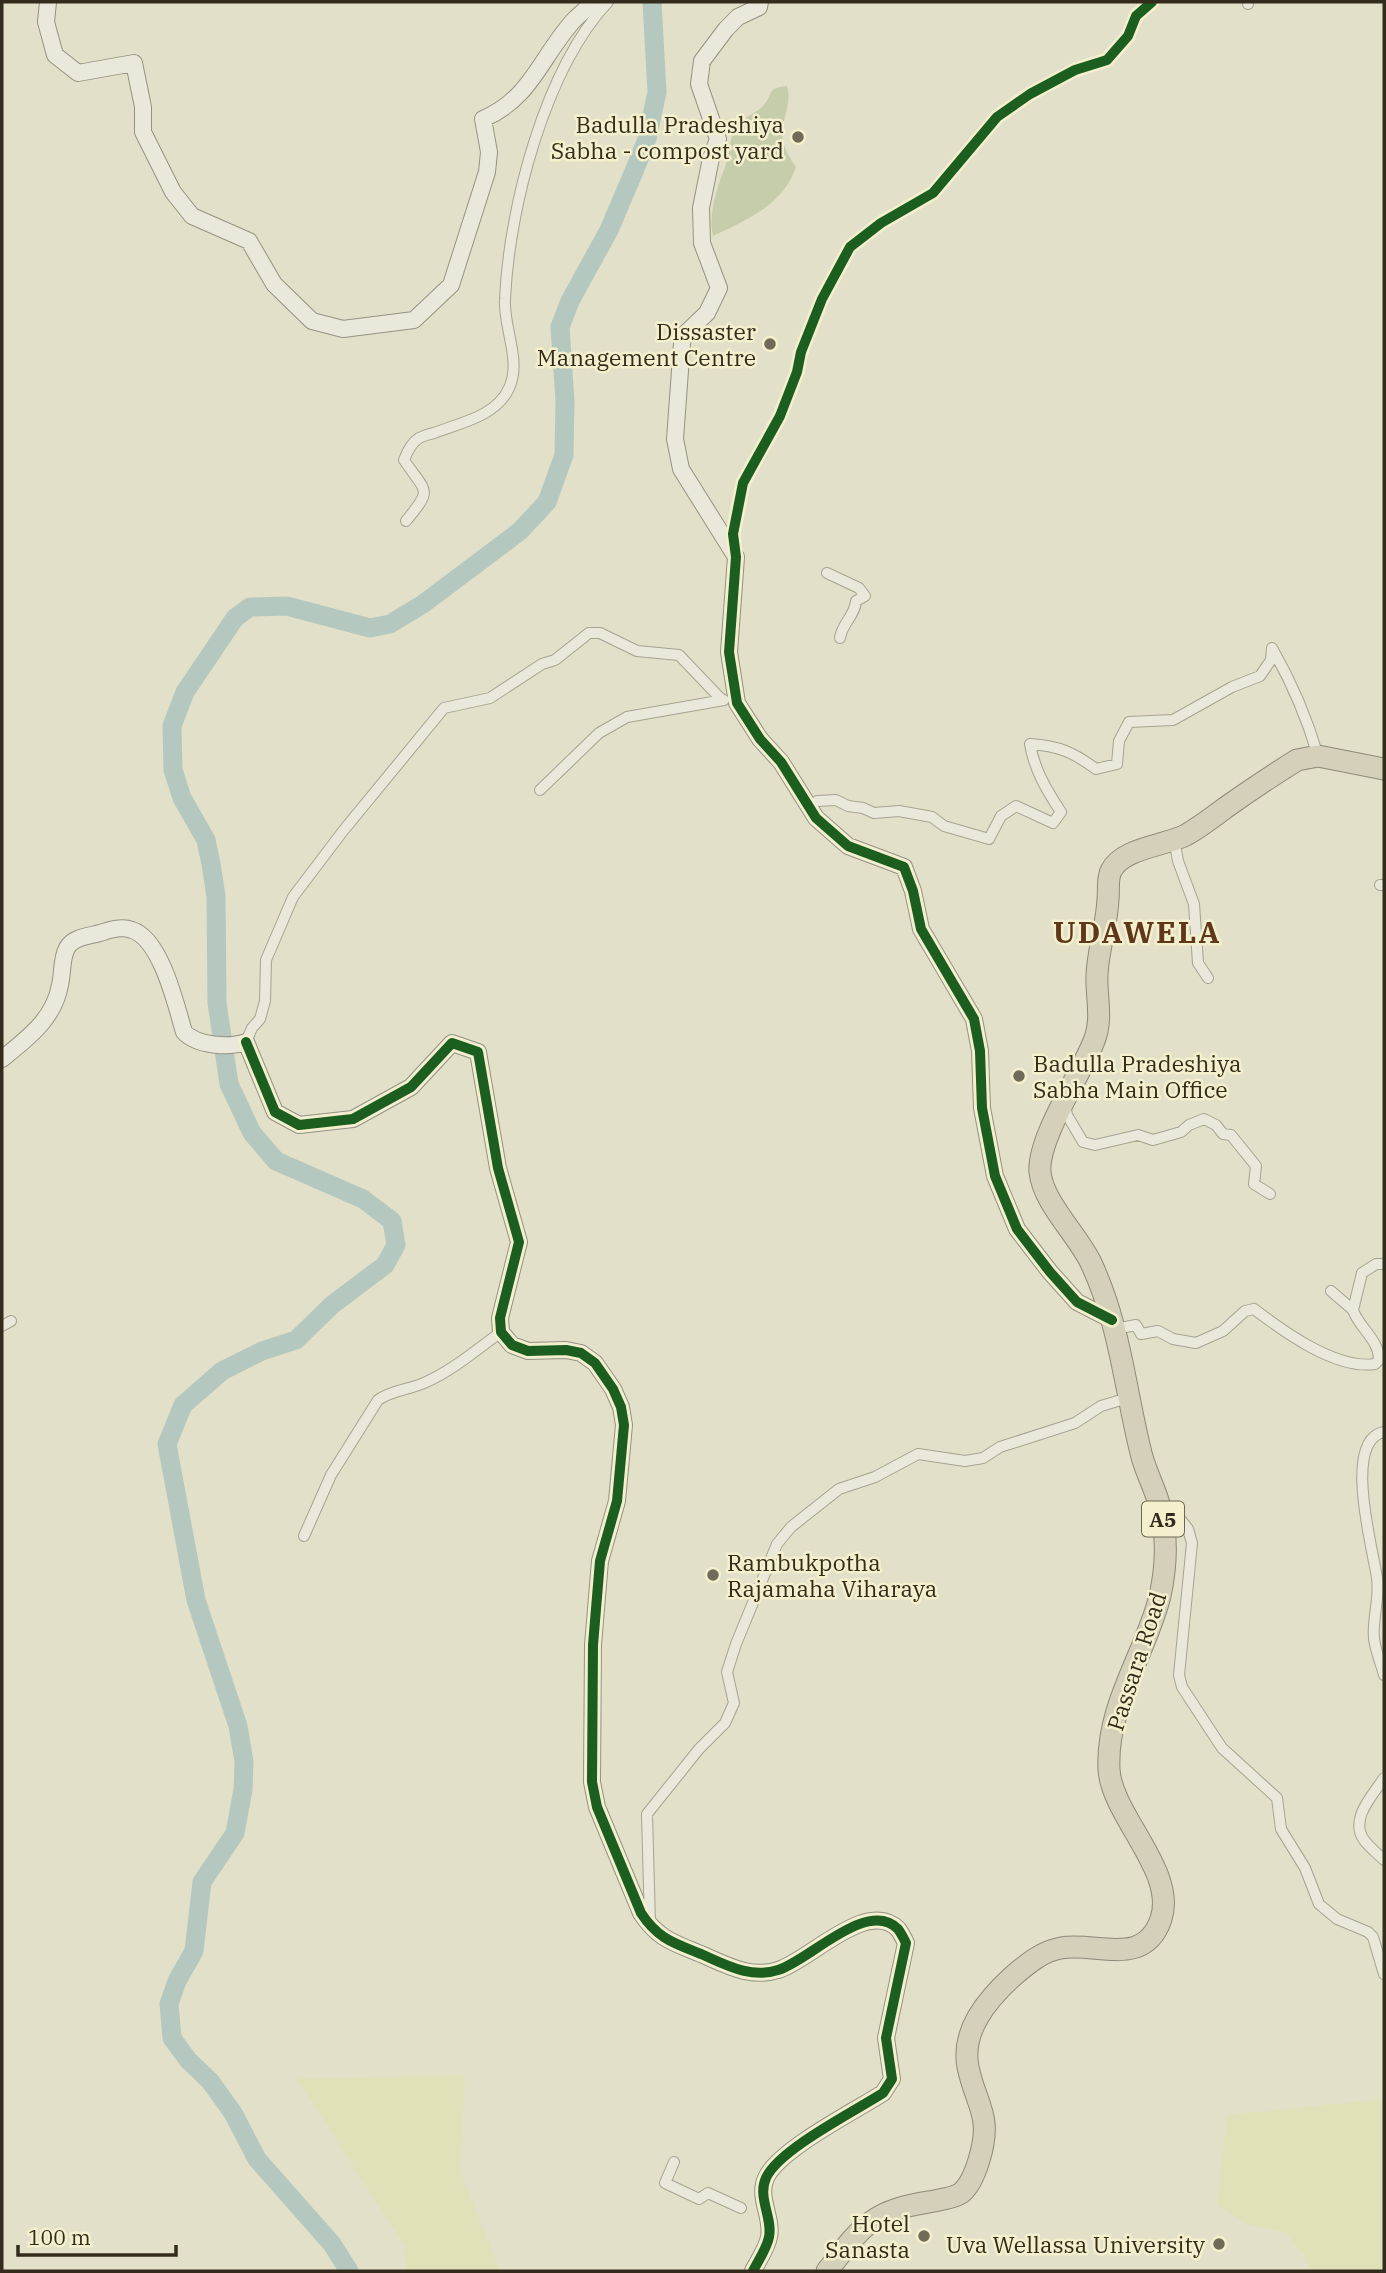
<svg xmlns="http://www.w3.org/2000/svg" width="1386" height="2273" font-family="'IBM Plex Serif',serif">
	<style>
		.farmland { fill: #e0e1b9 }
		.cemetery { fill: #c6cdaa }
		.lines { fill: none; stroke-linecap: round; stroke-linejoin: round }
		.river { stroke: #b4c8bf; stroke-width: 19 }
		.street-casing { stroke: #a6a392; stroke-width: 12 }
		.secondary-casing { stroke: #969282; stroke-width: 18 }
		.highway-casing { stroke: #8c8979; stroke-width: 23 }
		.street { stroke: #eae8da; stroke-width: 10 }
		.secondary { stroke: #eae8da; stroke-width: 16 }
		.highway { stroke: #d4d0ba; stroke-width: 21 }
		.cycleway-casing { stroke: #f4f0cd; stroke-width: 15 }
		.cycleway { stroke: #1b5e20; stroke-width: 10 }
		.poi-dot { fill: #706b58; stroke: #f4f0cd; stroke-width: 2.5 }
		.labels { text-anchor: middle; dominant-baseline: central; stroke-width: 5; stroke-linejoin: round; paint-order: stroke }
		.shield { fill: #f4f0cd; stroke: #6d6751; stroke-width: 2 }
		.shield-label { font-size: 21px; font-weight: bold; fill: #332c1c }
		.poi-label { font-size: 23px; fill: #332c1c; stroke: #f4f0cd; text-anchor: end }
		.street-label { font-size: 23px; fill: #332c1c; stroke: #f4f0cd }
		.district-label { font-size: 30px; font-weight: bold; letter-spacing: 2px; fill: #5f381c; stroke: #f4f0cd }
	</style>
	<rect width="100%" height="100%" fill="#e2e0c8"/>
	<path class="farmland" d="M465,2075L460,2171L500,2271H406L405,2246L297,2079Z
		M1384,2099V2271H1311L1305,2256L1285,2232L1249,2225L1217,2205L1227,2115Z"/>
	<path class="cemetery" d="M787,86C793,105 779,122 783,142C785,151 791,159 796,167C783,205 747,220 713,236C708,214 717,188 725,167C730,152 728,139 738,125C745,116 757,113 764,105C774,93 766,88 787,86Z"/>
	<g class="lines">
		<path class="river" d="M349,2271L332,2244L257,2159L233,2113L210,2081L188,2060L172,2038L169,2004L177,1981L194,1951L202,1882L235,1833L243,1790L244,1762L238,1726L196,1600L167,1444L183,1405L222,1371L262,1351L296,1340L332,1305L385,1265L396,1245L392,1221L363,1199L276,1161L252,1133L229,1084L217,1003L216,896L211,864L206,840L182,798L173,770L172,726L185,692L235,618L250,607L287,606L370,628L390,624L423,604L520,531L547,502L564,455L565,401L560,327L570,301L609,230L635,169L647,139L657,92L652,2"/>
		<defs>
			<path id="street" d="M1248,2V4
				M406,521C433,488 427,494 404,460C407,452 411,443 419,438C423,436 429,434 434,433C460,423 497,416 509,388C522,361 503,327 505,299C509,208 545,69 608,2
				M735,551L733,534L743,483L780,416L797,372L801,352L822,299L850,247L881,223L933,193L997,117L1030,94L1075,70L1107,60L1128,36L1136,16L1152,2
				M827,573L859,588L865,596L856,601C855,616 842,623 840,638
				M1272,648C1292,683 1307,718 1318,756
				M540,790L599,733L627,717L724,700
				M817,801L836,800L848,806L863,808L874,813L899,811L932,817L944,826L989,839L1001,816L1016,806L1053,823L1061,812C1047,791 1034,769 1030,744C1059,746 1073,752 1096,769L1117,764L1119,741L1129,722L1173,720L1232,687L1260,676L1271,660L1272,648
				M1174,839L1178,861L1194,904L1198,963L1208,978
				M1380,885H1384
				M246,1042L252,1028L260,1019L265,1001L266,960L293,897L343,831L444,708L490,698L542,664L555,660L589,633H600L637,651L679,655L721,699
				M1065,1103L1067,1115L1083,1142L1095,1145L1138,1135L1153,1140L1181,1132L1189,1125L1204,1119L1216,1125L1223,1134L1231,1135L1256,1166L1254,1184L1270,1194
				M1331,1291L1353,1310L1362,1273L1376,1264H1384
				M2,1326L11,1321
				M1115,1329L1136,1325L1141,1334L1158,1331L1173,1339L1196,1343L1223,1331L1245,1311L1254,1309C1283,1331 1336,1370 1375,1364L1379,1360C1379,1339 1359,1328 1353,1310
				M1384,1432C1342,1440 1373,1549 1377,1578C1380,1598 1372,1619 1374,1638C1375,1650 1381,1663 1384,1675
				M1163,1520H1181L1188,1529L1192,1543L1179,1675L1182,1687L1222,1748L1277,1798L1281,1829L1305,1868L1319,1904L1337,1919L1368,1932L1373,1937L1384,1974
				M304,1536L331,1475L378,1400C392,1390 408,1390 424,1383C452,1371 476,1350 501,1332
				M1384,1778C1373,1795 1349,1819 1364,1840C1369,1847 1378,1854 1384,1860
				M650,1924L647,1814L699,1749L725,1723L734,1703L727,1672L736,1644L777,1544L791,1527L839,1489L875,1477L918,1454L965,1461L983,1458L1000,1447L1075,1423L1101,1406L1131,1397
				M674,2162L665,2183L699,2199L708,2193L741,2208"/>
			<path id="secondary" d="M48,2L46,22L55,55L78,73L134,63L143,107V132L173,192L192,216L249,241L274,284L312,321L343,329L414,320L451,285L487,172L489,152L483,119C532,98 541,56 574,20C580,14 587,8 594,2
				M760,2L759,7L738,17L726,29L702,61L699,84L718,139L711,158L701,208L702,243L719,288L707,313L685,334L682,343L675,439L681,469L736,557L729,652L737,703L760,739L781,762L816,818L848,846L904,867L913,891L921,929L974,1019L980,1051L982,1108L995,1176L1017,1229L1050,1272L1077,1302L1112,1320
				M2,1059C28,1038 54,1019 60,985C63,973 61,959 67,948C73,937 89,936 100,933C110,930 121,926 132,930C161,939 176,1005 184,1032C197,1046 229,1048 246,1042L275,1112L299,1125L353,1119L411,1087L452,1043L478,1052L498,1168L519,1242L500,1318L501,1332L512,1345L528,1351L566,1350L581,1353L595,1363L613,1389L621,1407L624,1425L617,1501L600,1561L593,1645L592,1782L597,1807L641,1913C658,1939 674,1943 701,1954C726,1965 751,1979 778,1970C809,1961 867,1898 898,1929C901,1933 904,1939 906,1943L886,2038L892,2079L883,2093C855,2111 778,2150 766,2178C757,2197 773,2218 769,2237C767,2248 758,2261 753,2271"/>
			<path id="highway" d="M827,2271C841,2254 853,2235 871,2222C890,2208 912,2205 934,2201C943,2199 954,2198 961,2193C970,2186 976,2170 979,2160C993,2115 976,2106 968,2067C961,2031 987,2000 1012,1977C1026,1965 1042,1951 1061,1948C1095,1941 1144,1969 1161,1919C1177,1871 1111,1815 1109,1769C1106,1706 1145,1655 1160,1596C1165,1573 1167,1544 1163,1520C1160,1498 1148,1478 1142,1457C1125,1391 1121,1327 1091,1263C1078,1235 1043,1203 1040,1172C1037,1139 1081,1074 1094,1041C1103,1019 1096,997 1097,975C1098,949 1107,925 1108,899C1109,891 1107,879 1111,871C1122,848 1164,846 1186,835C1200,827 1213,817 1225,808C1249,791 1273,775 1297,760L1318,756L1384,769"/>
		</defs>
		<use href="#street" class="street-casing"/>
		<use href="#secondary" class="secondary-casing"/>
		<use href="#highway" class="highway-casing"/>
		<use href="#street" class="street"/>
		<use href="#secondary" class="secondary"/>
		<use href="#highway" class="highway"/>
		<defs>
			<path id="cycleway" d="M246,1042L275,1112L299,1125L353,1119L411,1087L452,1043L478,1052L498,1168L519,1242L500,1318L501,1332L512,1345L528,1351L566,1350L581,1353L595,1363L613,1389L621,1407L624,1425L617,1501L600,1561L593,1645L592,1782L597,1807L641,1913C658,1939 674,1943 701,1954C726,1965 751,1979 778,1970C809,1961 867,1898 898,1929C901,1933 904,1939 906,1943L886,2038L892,2079L883,2093C855,2111 778,2150 766,2178C757,2197 773,2218 769,2237C767,2248 758,2261 753,2271
				M1112,1320L1077,1302L1050,1272L1017,1229L995,1176L982,1108L980,1051L974,1019L921,929L913,891L904,867L848,846L816,818L781,762L760,739L737,703L729,652L736,557L733,534L743,483L780,416L797,372L801,352L822,299L850,247L881,223L933,193L997,117L1030,94L1075,70L1107,60L1128,36L1136,16L1152,2"/>
		</defs>
		<use href="#cycleway" class="cycleway-casing"/>
		<use href="#cycleway" class="cycleway"/>
	</g>
	<g class="poi-dot">
		<circle cx="798" cy="137" r="7"/>
		<circle cx="770" cy="344" r="7"/>
		<circle cx="1019" cy="1076" r="7"/>
		<circle cx="713" cy="1575" r="7"/>
		<circle cx="924" cy="2236" r="7"/>
		<circle cx="1219" cy="2244" r="7"/>
	</g>
	<g class="labels">
		<rect class="shield" x="1142" y="1501.5" width="42" height="35" rx="5"/>
		<g class="shield-label">
			<text x="1163" y="1519">A5</text>
		</g>
		<g class="poi-label">
			<text x="784" y="124">Badulla Pradeshiya<tspan x="784" dy="26">Sabha - compost yard</tspan></text>
			<text x="756" y="331">Dissaster<tspan x="756" dy="26">Management Centre</tspan></text>
			<text x="1033" y="1063" text-anchor="start">Badulla Pradeshiya<tspan x="1033" dy="26">Sabha Main Office</tspan></text>
			<text x="727" y="1562" text-anchor="start">Rambukpotha<tspan x="727" dy="26">Rajamaha Viharaya</tspan></text>
			<text x="910" y="2223">Hotel<tspan x="910" dy="26">Sanasta</tspan></text>
			<text x="1205" y="2244">Uva Wellassa University</text>
		</g>
		<g class="street-label">
			<text transform="translate(1136 1661) rotate(-72)">Passara Road</text>
		</g>
		<g class="district-label">
			<text x="1137" y="931">UDAWELA</text>
		</g>
	</g>
	<rect width="1386" height="2273" fill="none" stroke="#332c1c" stroke-width="7"/>
	<path d="M18 2245v10h158v-10" fill="none" stroke="#332c1c" stroke-width="3.5"/>
	<text x="28" y="2245" font-size="21" fill="#332c1c" stroke="#f4f0cd" stroke-width="5" paint-order="stroke">100 m</text>
</svg>
